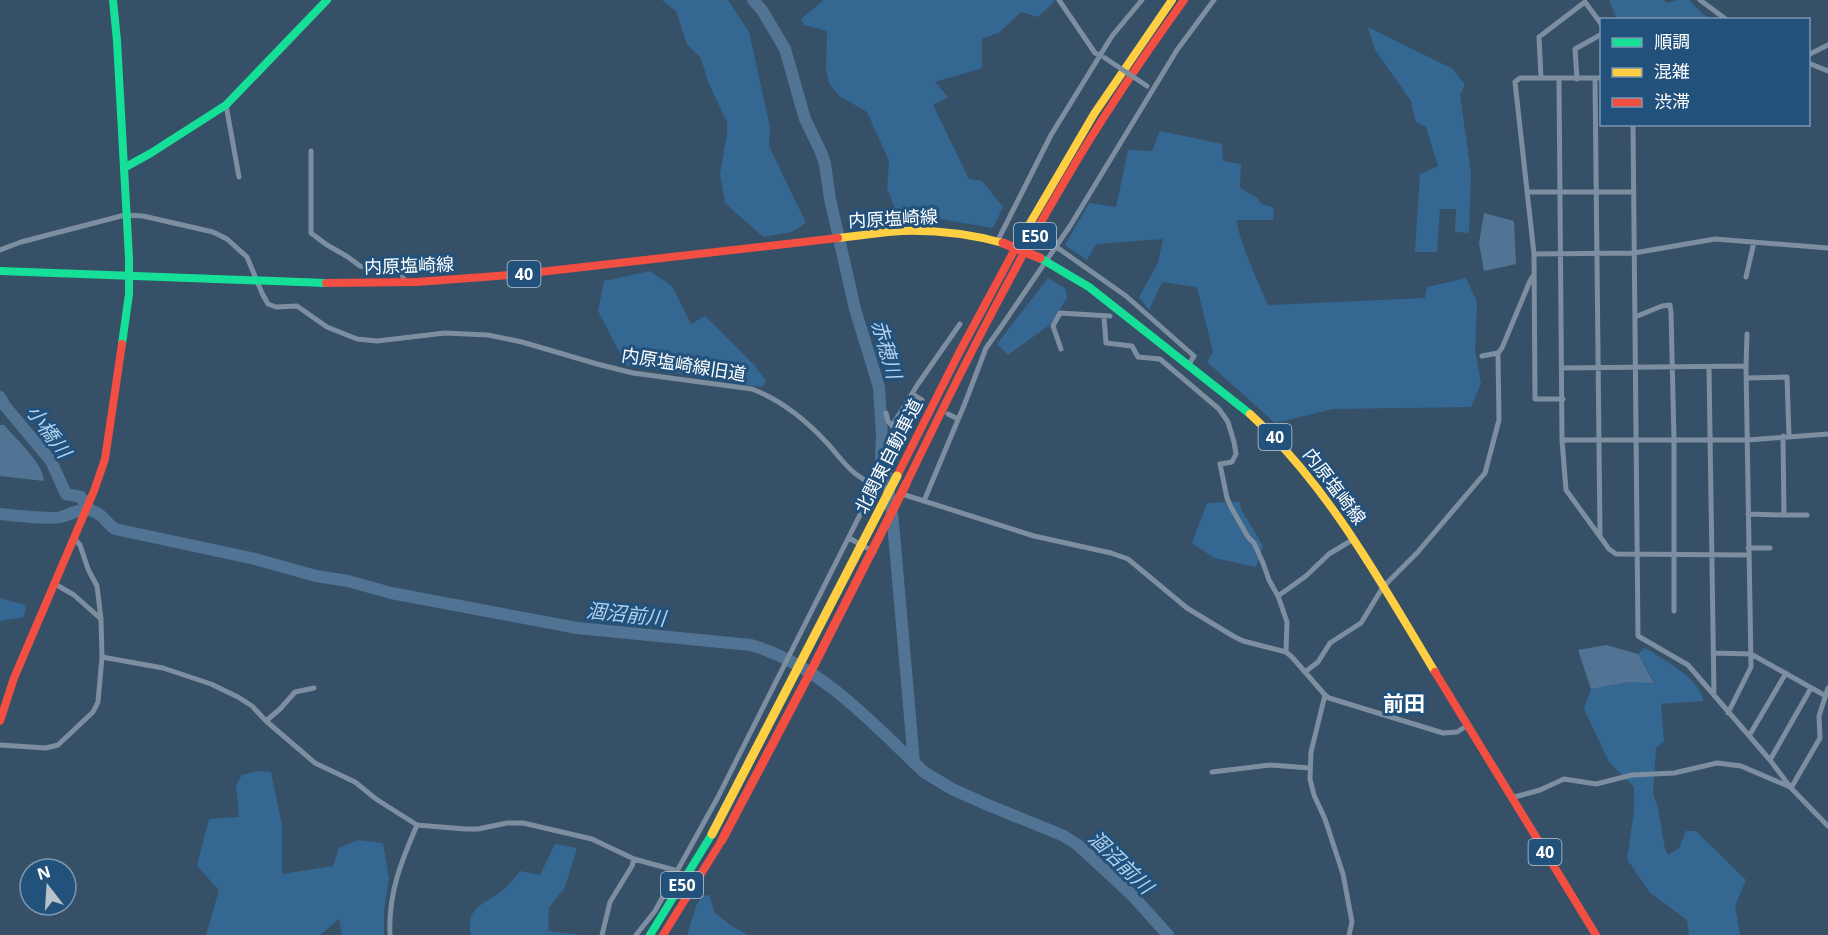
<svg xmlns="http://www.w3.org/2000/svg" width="1828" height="935" font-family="'Noto Sans','Noto Sans JP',sans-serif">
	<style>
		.green { fill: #356793 }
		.water { fill: #527494 }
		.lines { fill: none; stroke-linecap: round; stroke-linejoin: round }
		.river { stroke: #527494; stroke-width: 12 }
		.street { stroke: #7c8e9f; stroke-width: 5 }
		.fast { stroke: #16e098; stroke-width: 8 }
		.slow { stroke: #ffcf43; stroke-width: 8 }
		.jam { stroke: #f24e42; stroke-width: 8 }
		.street-bridge { stroke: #7c8e9f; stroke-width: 5 }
		.slow-bridge { stroke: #ffcf43; stroke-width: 9 }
		.jam-bridge { stroke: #f24e42; stroke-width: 9 }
		.labels { text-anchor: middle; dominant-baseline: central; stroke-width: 6; stroke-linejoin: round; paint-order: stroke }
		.shield { fill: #22517c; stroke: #bdcbd8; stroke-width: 1.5 }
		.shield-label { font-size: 16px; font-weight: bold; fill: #fff }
		.street-label { font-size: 18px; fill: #fff; stroke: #22517c }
		.water-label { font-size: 20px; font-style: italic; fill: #b1d2ee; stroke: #22517c }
		.quarter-label { font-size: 21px; font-weight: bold; fill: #fff; stroke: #22517c }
	</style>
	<rect width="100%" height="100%" fill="#365068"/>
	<path class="green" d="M662,0H728L749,32L770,127L769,146L806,223L792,232L763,237L725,203L720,174L727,134V122L708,82L701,58L687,44L676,11Z
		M824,0H1054L1055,1L1038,17L1021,12L1000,32L982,39V68L935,82L948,97L933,105L969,179L982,181L1003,207L993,228L940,219L899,218L887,189L889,161L867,112L838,95L829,83L826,69L827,31L804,25L801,19Z
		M1609,0H1664L1667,3L1678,0H1689L1704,15L1712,19H1617Z
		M1368,27L1453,69L1465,85L1460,95L1471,173L1469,233L1455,232L1456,209H1440L1437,252H1415L1420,174L1438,166L1426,127L1416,122L1411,101L1375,50Z
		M1160,131L1222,144L1223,161L1241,164L1240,188L1257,198L1262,204L1274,208L1273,220H1236C1242,248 1256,278 1268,305L1425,298L1427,287L1466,278L1477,302L1475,350L1481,383L1471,407L1333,409L1275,423L1207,362L1213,352L1197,287L1162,282L1149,310L1139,297L1158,263L1163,239L1096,244L1087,260L1065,245L1089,203L1116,207L1128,150L1152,151Z
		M650,271L672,286L691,324L705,316L755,366L766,381L762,387L626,365L598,311L604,281Z
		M1048,278L1065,288L1067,298L1051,324L1008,355L997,344Z
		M1240,502L1241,509L1263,546L1256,567L1214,558L1192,543L1207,503Z
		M0,598L26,605L24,617L0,621Z
		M1645,648C1662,659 1702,679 1703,701L1661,704L1664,741L1656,748L1653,793L1658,808L1665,849L1668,855L1679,848L1686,831H1696L1746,880L1735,906L1740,935H1689L1687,920L1650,893L1627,859L1634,811V787L1609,762L1584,709L1591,689L1629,682H1654L1638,654Z
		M258,771L271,772L282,825V874L333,866L339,848L358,840L383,843L389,879L384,910V935H342L339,919L320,935H206L219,890L197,866L209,819L239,817L236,785L242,775Z
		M555,844L577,848L565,887L549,908L548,931L581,935H471C464,906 487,904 504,889C510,884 515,877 520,871L540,875Z
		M709,895L715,913L732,926L748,935H687L696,906L702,896Z"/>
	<path class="water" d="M1484,213L1514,221L1516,264L1484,271L1479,243Z
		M0,425H4C16,439 43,463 44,481L0,476Z
		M1606,645L1638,654L1654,683L1629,682L1591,689L1578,650Z"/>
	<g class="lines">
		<path class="river" d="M753,0L762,10L785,49L805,119L821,152L825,164L830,199L855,309L879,387L882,437L881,457L887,477L893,522L914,763
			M0,397L5,406L51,461L66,494L81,497L90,510
			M0,514C12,515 53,520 61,517C72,514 82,507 93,511C103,514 106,523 115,529L255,559L316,576L348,581L391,593L577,628L751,645C821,665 873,724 924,772L952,789L988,805L1062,835L1078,845L1132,895L1168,935"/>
		<path class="street" d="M1059,0L1095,53L1101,56
			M1700,0L1727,20
			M1808,55L1828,45
			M1808,63L1828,71
			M1541,78L1539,37L1585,2L1602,25
			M1595,78L1600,535
			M1559,79L1562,440L1566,490L1609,549L1616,554L1748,555
			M1577,79L1575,49L1602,34
			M226,105L239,177
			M1633,124L1638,636L1688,665L1770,760L1791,788L1828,826
			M311,151V233L327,245L348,257L360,266L371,270L402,273L404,282
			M1528,192H1633
			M997,242L1051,135L1112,36L1142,0
			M1055,246L1126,296L1194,356L1188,366
			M0,250L21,242L125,215L143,216L213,232L227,239L247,257L262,293L268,304L276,307L297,306L327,327L357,339L377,341L445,333L488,335L522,342L597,364L633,373L752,389C781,400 807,421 828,444C838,455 847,469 860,477C869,484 880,486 890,490
			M1534,254L1634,253L1715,239L1828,248
			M1746,277L1754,242
			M1104,317L1106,343L1132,346L1138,357L1160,359L1219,409L1228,422L1234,442L1236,454L1232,462L1221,464
			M1635,317L1662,306L1670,305L1671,312L1674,440V611
			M1061,349L1053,326L1060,313L1110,316
			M1482,356L1498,353
			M1709,367L1714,695
			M1562,368L1746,366
			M1746,378L1787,377L1789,436
			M912,394L922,400
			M1563,399H1535L1534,254L1515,82L1520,78H1602
			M886,413L888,421L892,426L918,384L960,324
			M948,414L958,419
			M1562,440H1748L1828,434
			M1220,464L1227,498L1231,507L1248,537L1254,543L1263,563L1269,580L1278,596L1287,622L1286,652
			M902,494L1034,536L1111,553L1128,559L1187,608L1233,636L1243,641L1286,652L1292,657L1325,695L1329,698L1443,733L1457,732L1468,725
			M924,501L965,403L986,348L1001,327L1070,226L1177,50L1214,0
			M1748,514L1784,515L1783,436
			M1784,515H1807
			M849,538L874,552
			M1748,548H1770
			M55,584L74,595L101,619
			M1278,596L1306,576L1329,554L1354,539
			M1713,653L1751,654L1824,695
			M102,657L163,668L211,684L238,697L252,706L266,721L315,763L355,782L376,799L417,825L465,829H478L507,823H523L592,839L634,859L678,871
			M1305,672L1318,662L1330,643L1361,623L1383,587L1417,553L1485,473L1499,420L1498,353L1502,348L1530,281L1533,276
			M1325,695L1311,752L1310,779L1314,795L1325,819L1343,874L1352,922L1349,935
			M1728,713L1751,667L1746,366L1747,334
			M266,721L280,709L295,692L314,688
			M1749,736L1786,673
			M0,745L46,748L58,745L93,712L98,702L102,657L101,619L97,586L88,569L80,545L74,538
			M1770,760L1811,688
			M1212,772L1270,765L1310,768
			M1791,788L1820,738L1819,716L1828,688
			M1511,798L1540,790L1564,779L1596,784L1632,775L1674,773L1717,763L1741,766L1790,787
			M390,935C388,894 401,862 417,825
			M602,935L610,902L632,866L634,859
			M636,935L655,911L718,797L875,485"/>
		<path class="fast" d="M113,0L117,41L129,258V294L122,344
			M124,168L151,153L226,105L327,0
			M1040,258L1089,287L1250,414
			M0,271L326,283
			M650,935L712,834"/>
		<path class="slow" d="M838,238C859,236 881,232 902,231C936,230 970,234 1003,243
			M1015,249L1094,114L1172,0
			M1250,414C1329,487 1380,581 1435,672"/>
		<path class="jam" d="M326,283L417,282L522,274L838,238
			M897,476L959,353L1015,249
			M906,484C957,379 1009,275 1069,174C1104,114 1143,57 1184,0
			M1435,672L1596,935
			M0,721L14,678L94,491L105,459L122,344
			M663,935L722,840"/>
		<path class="street-bridge" d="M1105,58L1147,86"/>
		<path class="slow-bridge" d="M712,834L897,476"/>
		<path class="jam-bridge" d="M1003,243L1040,258
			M722,840L812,669L906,484"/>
	</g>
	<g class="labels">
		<g class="shield">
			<rect x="1014" y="223" width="42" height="26" rx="4.5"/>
			<rect x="507.5" y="261" width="33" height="26" rx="4.5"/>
			<rect x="1258.5" y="424" width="33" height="26" rx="4.5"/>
			<rect x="1528.5" y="839" width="33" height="26" rx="4.5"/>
			<rect x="661" y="872" width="42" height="26" rx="4.5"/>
		</g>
		<g class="shield-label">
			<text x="1035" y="236">E50</text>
			<text x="524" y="274">40</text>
			<text x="1275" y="437">40</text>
			<text x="1545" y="852">40</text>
			<text x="682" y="885">E50</text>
		</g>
		<g class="street-label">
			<text transform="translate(893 218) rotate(-3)">内原塩崎線</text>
			<text transform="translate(409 265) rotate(-2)">内原塩崎線</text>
			<text transform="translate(684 364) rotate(9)">内原塩崎線旧道</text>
			<text transform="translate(888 456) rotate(-63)">北関東自動車道</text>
			<text transform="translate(1335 486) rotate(53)">内原塩崎線</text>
		</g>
		<g class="water-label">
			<text transform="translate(887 349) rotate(74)">赤穂川</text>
			<text transform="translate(49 431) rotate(54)">小橋川</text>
			<text transform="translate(626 614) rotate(6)">涸沼前川</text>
			<text transform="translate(1121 862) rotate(44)">涸沼前川</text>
		</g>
		<g class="quarter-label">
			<text x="1404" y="703">前田</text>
		</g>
	</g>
	<rect x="1600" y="18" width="210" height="108" fill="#22517c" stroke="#7a97b0" stroke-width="1.5"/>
	<rect x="1612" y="38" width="30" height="9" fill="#16e098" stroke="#7a97b0" stroke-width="1.5"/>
	<text x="1654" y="48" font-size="18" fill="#ffffff">順調</text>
	<rect x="1612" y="68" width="30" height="9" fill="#ffcf43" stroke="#7a97b0" stroke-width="1.5"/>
	<text x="1654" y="78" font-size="18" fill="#ffffff">混雑</text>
	<rect x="1612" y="98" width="30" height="9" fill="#f24e42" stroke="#7a97b0" stroke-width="1.5"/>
	<text x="1654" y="108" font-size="18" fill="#ffffff">渋滞</text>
	<g transform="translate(48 887) rotate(343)"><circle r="28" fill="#22517c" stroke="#7a97b0" stroke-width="1.5"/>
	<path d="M0-4.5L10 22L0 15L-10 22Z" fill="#b9c2ca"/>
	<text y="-9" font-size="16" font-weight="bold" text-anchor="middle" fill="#ffffff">N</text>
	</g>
</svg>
